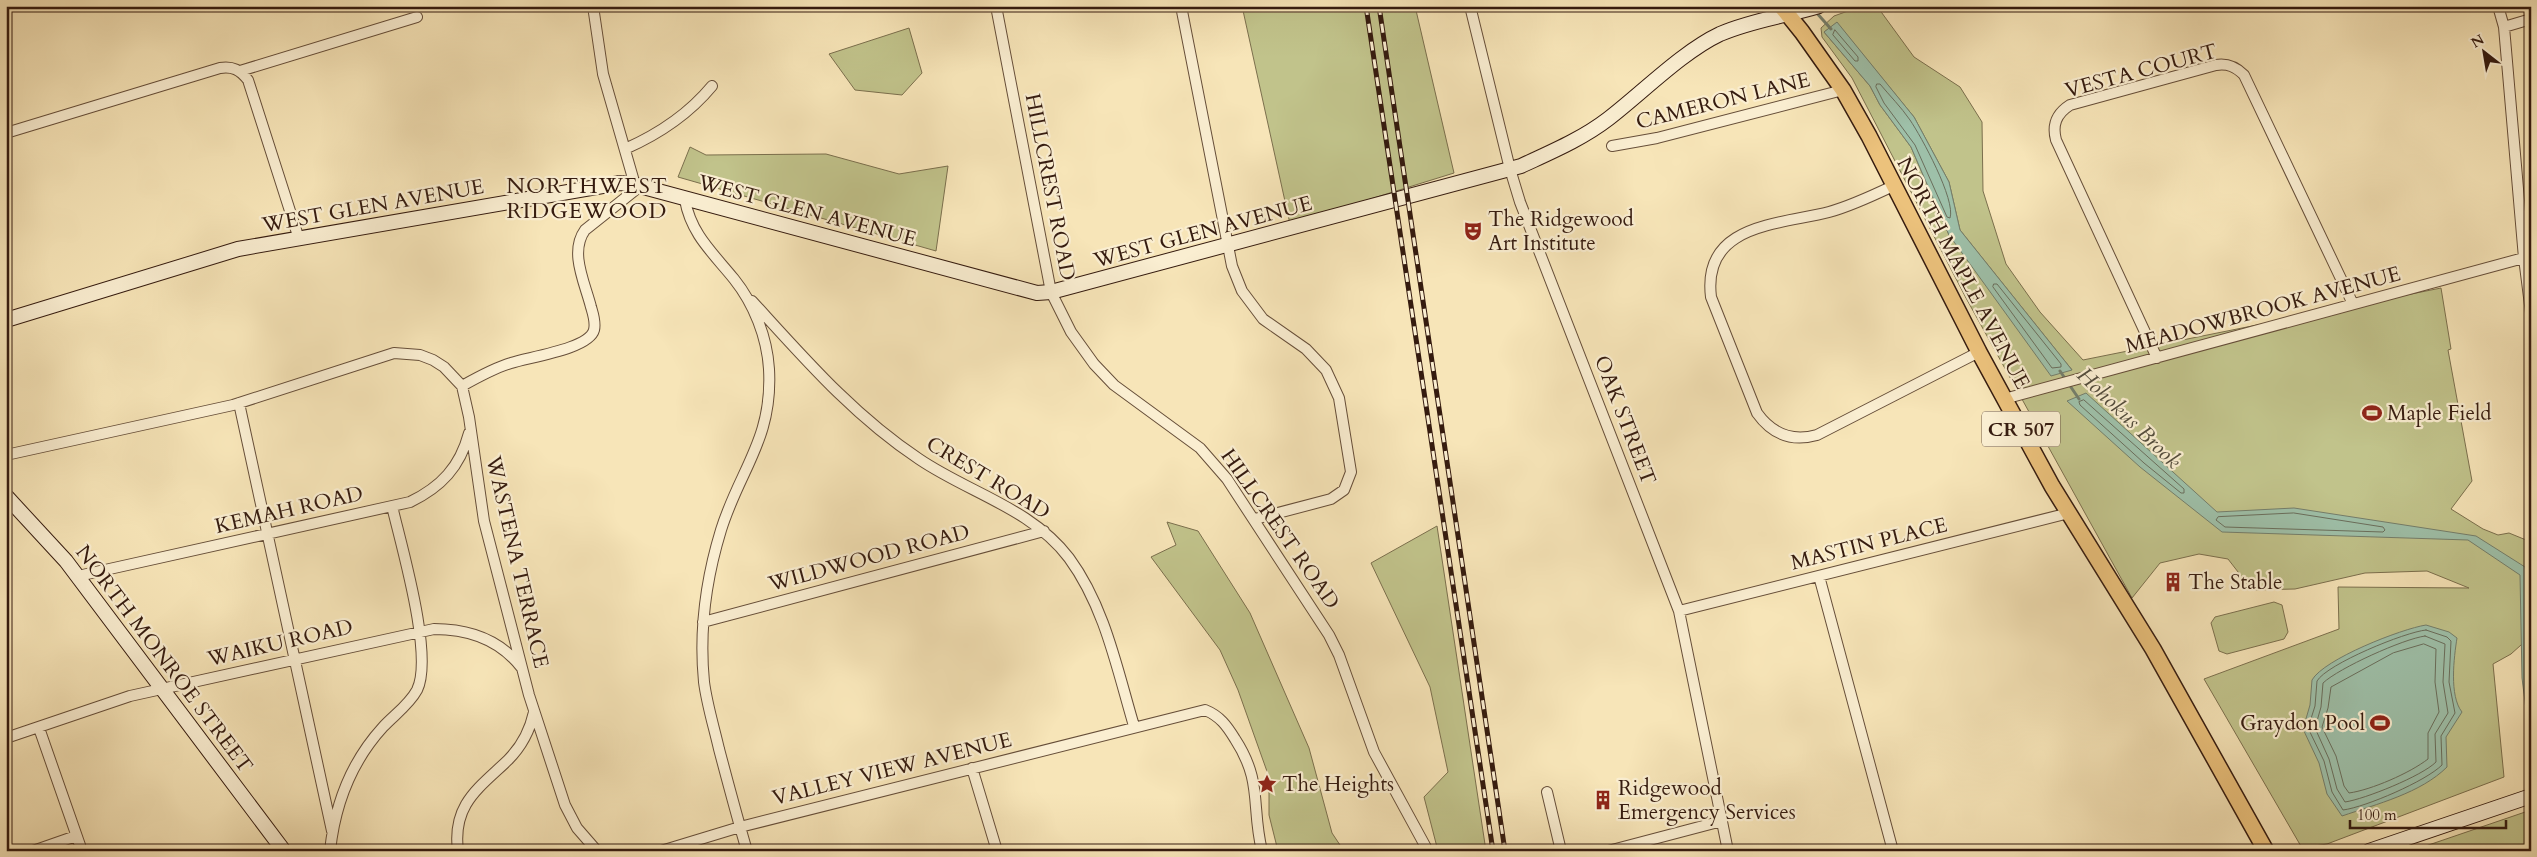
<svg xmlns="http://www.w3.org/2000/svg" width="2537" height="857" font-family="Cardo,serif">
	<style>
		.green { fill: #c1c38b; stroke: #7b6f4d; fill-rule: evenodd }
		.water { fill: #9ec0a9; stroke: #747e6b }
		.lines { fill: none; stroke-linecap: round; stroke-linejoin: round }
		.shore { stroke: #6a6e5c; stroke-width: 1 }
		.stream { stroke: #747e6b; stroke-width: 3 }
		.street-casing { stroke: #664e39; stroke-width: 12 }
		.secondary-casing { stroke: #351b0f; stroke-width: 16 }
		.primary-casing { stroke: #351b0f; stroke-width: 18 }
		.street { stroke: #faeed1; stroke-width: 10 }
		.secondary { stroke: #faeed1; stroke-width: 14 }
		.primary { stroke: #ecc27c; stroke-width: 15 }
		.rail-casing { stroke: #351b0f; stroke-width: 5 }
		.rail { stroke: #faeed1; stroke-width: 3; stroke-dasharray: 9; stroke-linecap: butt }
		.labels { text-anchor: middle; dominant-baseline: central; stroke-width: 4.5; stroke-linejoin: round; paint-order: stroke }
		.shield { fill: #faeed1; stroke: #705a49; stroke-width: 1 }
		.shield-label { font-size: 20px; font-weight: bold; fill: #351b0f }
		.street-label { font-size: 21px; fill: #351b0f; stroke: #faeed1 }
		.poi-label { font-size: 21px; fill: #351b0f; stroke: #faeed1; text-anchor: start }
		.neighbourhood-label { font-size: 22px; letter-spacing: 1px; fill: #351b0f; stroke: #faeed1 }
		.water-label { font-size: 22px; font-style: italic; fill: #544d3d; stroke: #faeed1 }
	</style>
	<rect width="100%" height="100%" fill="#f7e5b8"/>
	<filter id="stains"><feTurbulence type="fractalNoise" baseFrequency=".004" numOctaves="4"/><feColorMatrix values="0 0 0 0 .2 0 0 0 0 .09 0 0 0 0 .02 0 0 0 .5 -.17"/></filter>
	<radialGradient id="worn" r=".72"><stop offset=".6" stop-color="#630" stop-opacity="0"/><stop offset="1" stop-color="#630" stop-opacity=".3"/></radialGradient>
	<path class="green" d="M1242,6H1415L1454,173L1290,224Z
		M1862,6L1879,9L1914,57L1960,87L1982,122L1983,191L2006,264L2040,312L2083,360L2441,288L2451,349L2448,350L2472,481L2451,509L2483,529L2498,535L2509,533L2531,542V636L2511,654L2493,664L2504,777L2327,844L2302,848L2204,679L2339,629L2338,587L2469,588L2427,571L2365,573L2295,589L2252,590L2228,559L2199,554L2160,563L2132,598L1966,298L1852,78L1822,37L1821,28L1834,16ZM1837,23L1914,117L1949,182L1960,230L2072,370L1949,235L1911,147L1880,105L1870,86L1824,32Z
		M909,28L922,73L902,95L855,90L829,54Z
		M690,147L706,155L826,154L899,174L948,166L936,251L678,177Z
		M1167,522L1198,531L1250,613L1309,748L1332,833L1344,851H1278L1269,815V777L1238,690L1220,650L1151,557L1176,545Z
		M1437,526L1486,851H1438L1424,797L1448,772L1430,687L1371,563Z
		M2274,602L2282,605L2288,632L2284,639L2227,654L2219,651L2211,623L2215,617Z
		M2531,810V851H2411Z"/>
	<path class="water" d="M1837,22L1914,117L1949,182L1960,230L2072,370L2051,376L1949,235L1911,147L1880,105L1870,86L1824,32Z
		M2086,393L2217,512L2294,508L2476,536L2525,567L2531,594V749L2522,678L2520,575L2468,540L2222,532L2140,467L2067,401Z
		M2426,625L2449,632L2457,638C2454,657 2449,696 2462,712L2446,737L2447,767C2421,793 2377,804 2342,816L2327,794L2319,763L2303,729L2310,705L2312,680C2324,659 2401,629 2426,625Z"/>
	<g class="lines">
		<path class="shore" d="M1835,30L1858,57V61H1855L1833,35Z
			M1877,84H1880C1890,96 1901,107 1910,120C1921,136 1956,200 1950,218L1947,217L1915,145L1884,103L1876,87Z
			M1994,284H1997L2061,364V367L2052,368L1993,287Z
			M2084,400L2184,489V493H2181L2144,463L2080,405L2079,402Z
			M2294,513L2383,527L2385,530L2383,532L2225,527L2216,520L2218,517Z
			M2531,587L2526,589L2527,678L2531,706
			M2426,630L2447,637L2451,641L2449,682L2455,713L2441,736L2442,765C2426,781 2366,807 2343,810L2332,792L2324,761L2308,728L2315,706L2317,681C2327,664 2405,632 2426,630Z
			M2425,636L2445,644L2443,682L2448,713L2435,734L2436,762C2422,776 2365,799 2345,802L2337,789L2329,759L2315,728L2321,707L2323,683C2339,668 2403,639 2425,636Z
			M2424,644L2436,649L2435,682L2439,712L2428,733V759C2410,773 2371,790 2349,793L2344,786L2336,756L2322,727L2328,708L2331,687L2393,653Z"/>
		<path class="stream" d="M1815,11L1831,29
			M2060,371L2079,399"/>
		<defs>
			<path id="street" d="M593,6L603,74L635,185
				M996,6L1051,292L1071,332L1094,364L1114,385L1200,448L1227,479L1329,635L1339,655L1374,752L1428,851
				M1181,6L1232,266L1242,291L1263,319L1306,349L1326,370L1339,398L1351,472L1344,490L1331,499L1255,519
				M1470,6L1510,169L1520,202L1679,611L1728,851
				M2498,6L2504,27L2524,258L2531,313
				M2504,27L2531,19
				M240,71L417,17
				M6,133L220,68C233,66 240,70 248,80L299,239
				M1612,146L1657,138L1843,90
				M625,149C659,134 688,115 712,86
				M1893,186C1872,196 1851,206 1829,212C1778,225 1702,224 1711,297L1757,413C1772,434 1792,442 1817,435L1979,352
				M685,200C691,234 713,253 734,279C754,304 767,337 769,369C773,439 740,469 721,530C706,579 699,631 704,682C707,705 714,727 719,749C728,783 737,817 747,851
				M752,301C804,358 854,416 919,459C969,493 1031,508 1069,558C1105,607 1117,669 1134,726
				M2157,358L2056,140C2052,125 2056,114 2070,105L2216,65C2228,63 2236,67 2244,75L2353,304
				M462,386C478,377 494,368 511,363C529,357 589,349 594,330C596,322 593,314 591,307C585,283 569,252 585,230L639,187
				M2004,399L2531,256
				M239,403L332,831
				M6,455L233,405L394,353L420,355L433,360L444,367L462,386L469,417L484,521L529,695L565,805L577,828L597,851
				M78,576L410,502C441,487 460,467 469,433
				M1819,576L1893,851
				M1679,611L2069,513
				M703,622L1044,531
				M39,728L82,851
				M6,738L130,696L434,629C469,629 499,639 521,667
				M972,768L997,851
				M1547,792L1561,851
				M33,851L76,836
				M330,851C335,804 351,762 383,727C394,715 409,705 417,690C434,656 401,545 392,506
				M458,851C452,804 479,788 508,760C521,747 530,730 534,712
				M661,851L740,827L1205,710C1220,716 1227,726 1235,739C1263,782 1251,806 1262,851
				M1608,851L1722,821"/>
			<path id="secondary" d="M6,320L238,249L620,183L632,184L1037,293L1051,292L1521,166C1551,152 1582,139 1608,119C1642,93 1682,52 1720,34C1752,20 1786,16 1819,6
				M6,496L66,561L284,851
				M2369,851L2531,796"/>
			<path id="primary" d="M1781,6L1802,32L1843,90L1869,136L1979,352L2052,486L2153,649L2266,851"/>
		</defs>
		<use href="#street" class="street-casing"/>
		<use href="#secondary" class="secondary-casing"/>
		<use href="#primary" class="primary-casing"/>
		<use href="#street" class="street"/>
		<use href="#secondary" class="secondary"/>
		<use href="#primary" class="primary"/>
		<defs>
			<path id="rail" d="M1366,6L1493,851
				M1379,6L1505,851"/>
		</defs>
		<use href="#rail" class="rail-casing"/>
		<use href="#rail" class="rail"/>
	</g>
	<defs>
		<symbol id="theatre-bare" viewBox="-9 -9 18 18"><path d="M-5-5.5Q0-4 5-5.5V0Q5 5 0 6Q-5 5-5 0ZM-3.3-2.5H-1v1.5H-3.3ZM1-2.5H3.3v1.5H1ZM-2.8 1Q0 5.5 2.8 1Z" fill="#8f2418" stroke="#faeed1" stroke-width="2.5" paint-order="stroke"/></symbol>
		<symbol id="stadium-bare" viewBox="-9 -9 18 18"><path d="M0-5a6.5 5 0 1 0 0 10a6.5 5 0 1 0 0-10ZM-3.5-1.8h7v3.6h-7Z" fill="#8f2418" stroke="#faeed1" stroke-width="2.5" paint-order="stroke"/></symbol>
		<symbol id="building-bare" viewBox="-9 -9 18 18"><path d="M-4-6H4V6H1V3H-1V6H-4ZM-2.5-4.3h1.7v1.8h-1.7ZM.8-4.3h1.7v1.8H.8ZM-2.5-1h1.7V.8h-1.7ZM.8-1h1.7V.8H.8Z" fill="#8f2418" stroke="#faeed1" stroke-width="2.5" paint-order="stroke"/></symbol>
		<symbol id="sight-bare" viewBox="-9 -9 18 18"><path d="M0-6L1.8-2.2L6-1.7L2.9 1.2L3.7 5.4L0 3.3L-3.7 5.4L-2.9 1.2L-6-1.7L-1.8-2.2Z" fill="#8f2418" stroke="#faeed1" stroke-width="2.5" paint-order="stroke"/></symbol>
	</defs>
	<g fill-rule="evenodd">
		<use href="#theatre-bare" x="1459" y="217" width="28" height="28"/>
		<use href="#stadium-bare" x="2358" y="399" width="28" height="28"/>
		<use href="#building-bare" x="2159" y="568" width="28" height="28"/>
		<use href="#stadium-bare" x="2366" y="709" width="28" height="28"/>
		<use href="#sight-bare" x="1253" y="770" width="28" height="28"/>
		<use href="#building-bare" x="1589" y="786" width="28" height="28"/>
	</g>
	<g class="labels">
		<rect class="shield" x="1982" y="411.5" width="78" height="35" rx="4"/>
		<g class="shield-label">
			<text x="2021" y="429">CR 507</text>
		</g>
		<g class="street-label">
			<text transform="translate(2141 71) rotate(-15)">VESTA COURT</text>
			<text transform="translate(1723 101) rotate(-14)">CAMERON LANE</text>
			<text transform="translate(1050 187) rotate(79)">HILLCREST ROAD</text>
			<text transform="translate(373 206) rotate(-10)">WEST GLEN AVENUE</text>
			<text transform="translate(807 211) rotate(15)">WEST GLEN AVENUE</text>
			<text transform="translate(1203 232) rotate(-15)">WEST GLEN AVENUE</text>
			<text transform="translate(1963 273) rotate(62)">NORTH MAPLE AVENUE</text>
			<text transform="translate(2263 310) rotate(-15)">MEADOWBROOK AVENUE</text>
			<text transform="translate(1625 420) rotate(69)">OAK STREET</text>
			<text transform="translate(988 478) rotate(31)">CREST ROAD</text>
			<text transform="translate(289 510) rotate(-13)">KEMAH ROAD</text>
			<text transform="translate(1280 529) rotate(55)">HILLCREST ROAD</text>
			<text transform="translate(1869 544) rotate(-14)">MASTIN PLACE</text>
			<text transform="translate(869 558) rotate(-15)">WILDWOOD ROAD</text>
			<text transform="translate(517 562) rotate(77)">WASTENA TERRACE</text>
			<text transform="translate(280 643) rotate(-13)">WAIKU ROAD</text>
			<text transform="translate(164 659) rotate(53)">NORTH MONROE STREET</text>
			<text transform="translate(892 769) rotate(-14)">VALLEY VIEW AVENUE</text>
		</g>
		<g class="poi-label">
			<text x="1488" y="219">The Ridgewood<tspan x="1488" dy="24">Art Institute</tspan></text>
			<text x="2387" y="413">Maple Field</text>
			<text x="2188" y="582">The Stable</text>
			<text x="2365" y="723" text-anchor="end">Graydon Pool</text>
			<text x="1282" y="784">The Heights</text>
			<text x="1618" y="788">Ridgewood<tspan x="1618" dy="24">Emergency Services</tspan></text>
		</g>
		<g class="neighbourhood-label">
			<text x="587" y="186">NORTHWEST<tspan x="587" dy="25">RIDGEWOOD</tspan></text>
		</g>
		<g class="water-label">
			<text transform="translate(2129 418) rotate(44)">Hohokus Brook</text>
		</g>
	</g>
	<rect width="2537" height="857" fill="none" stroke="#f7e5b8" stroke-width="25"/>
	<rect x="8" y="8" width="2522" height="842" fill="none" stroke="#351b0f" stroke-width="2.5"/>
	<rect x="12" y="12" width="2512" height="832" fill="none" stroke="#351b0f"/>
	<g transform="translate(2484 52) rotate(329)" stroke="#faeed1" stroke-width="4" paint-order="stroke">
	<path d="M0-4L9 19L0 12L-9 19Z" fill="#351b0f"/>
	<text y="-8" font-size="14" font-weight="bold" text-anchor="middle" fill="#351b0f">N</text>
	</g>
	<path d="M2350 820v8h156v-8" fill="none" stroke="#351b0f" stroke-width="2.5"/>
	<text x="2357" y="820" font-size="15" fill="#351b0f" stroke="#faeed1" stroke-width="4" paint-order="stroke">100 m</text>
	<rect width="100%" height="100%" filter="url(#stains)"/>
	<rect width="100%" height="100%" fill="url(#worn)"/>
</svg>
